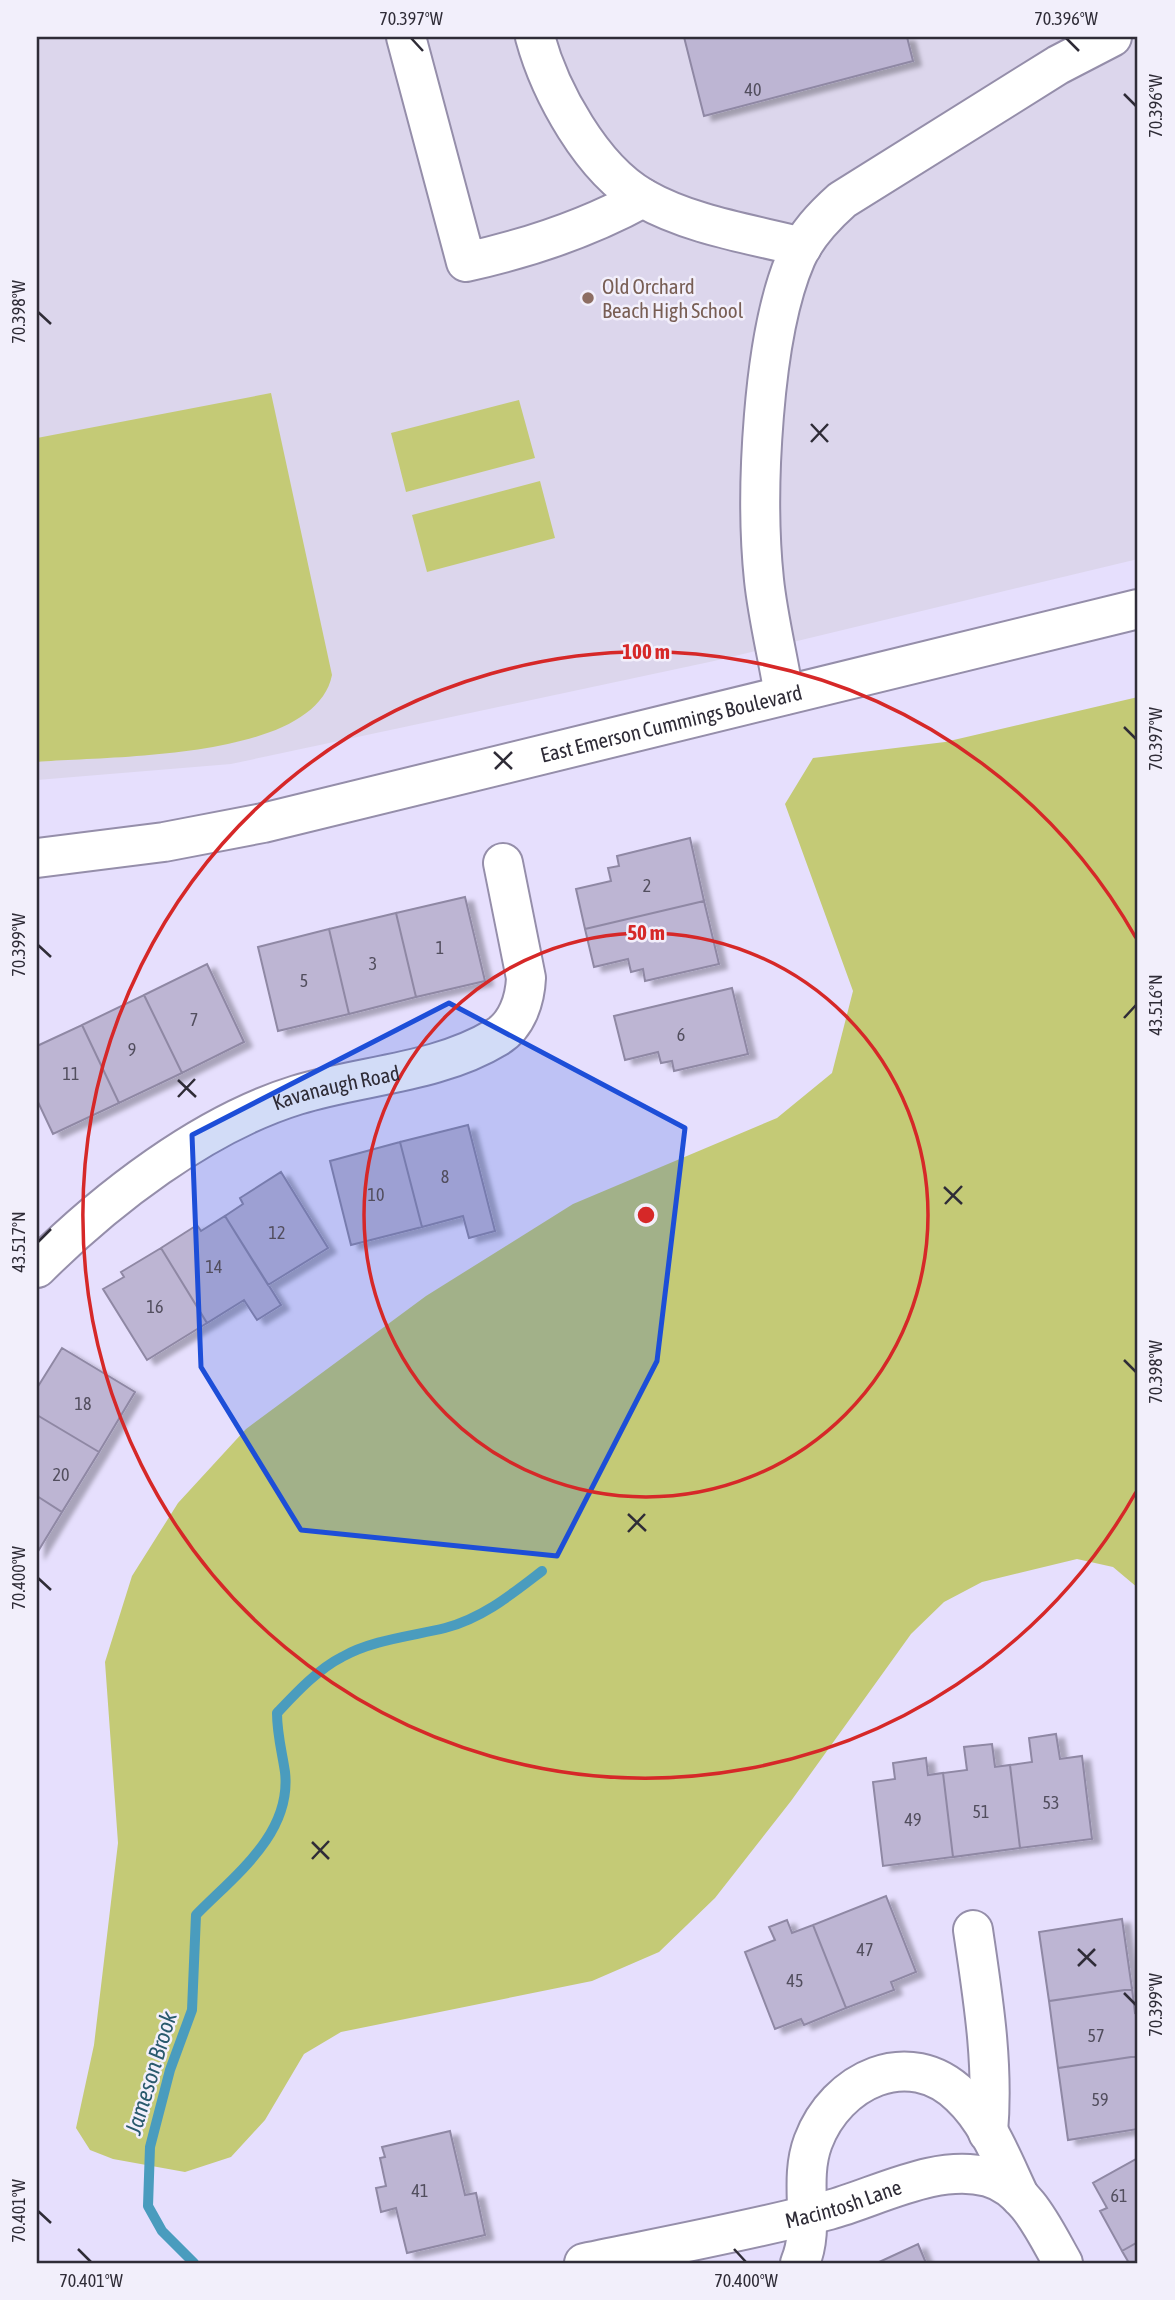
<svg xmlns="http://www.w3.org/2000/svg" width="1175" height="2300" font-family="'Asap Condensed',sans-serif">
	<style>
		.education { fill: #dcd6ec }
		.green { fill: #c4ca76 }
		.lines { fill: none; stroke-linecap: round; stroke-linejoin: round }
		.stream { stroke: #4a9cbe; stroke-width: 10 }
		.building { fill: #bdb5d3; stroke: #8f88a4; stroke-width: 2; filter: url(#shadow) }
		.minor-casing { stroke: #958eaa; stroke-width: 42 }
		.minor { stroke: #fff; stroke-width: 38 }
		.marked { fill: #1d4ed8; fill-opacity: 0.2; stroke: #1d4ed8; stroke-width: 5; stroke-linejoin: round }
		.ticks { fill: none; stroke: #2f2c37; stroke-width: 2.5 }
		.ring { fill: none; stroke: #d62828; stroke-width: 3.5 }
		.education-dot { fill: #8d6e63; stroke: #f2effb; stroke-width: 2.5 }
		.labels { text-anchor: middle; dominant-baseline: central; stroke-width: 5; stroke-linejoin: round; paint-order: stroke }
		.number-label { font-size: 18px; fill: #524e5e }
		.education-label { font-size: 21px; fill: #785e54; stroke: #f2effb; text-anchor: start }
		.street-label { font-size: 21px; fill: #2f2c37; stroke: #f2effb }
		.water-label { font-size: 23px; font-style: italic; fill: #295a6d; stroke: #f2effb }
		.centre { fill: #d62828; stroke: #f2effb; stroke-width: 3.5 }
		.ring-label { font-size: 21px; text-anchor: middle; font-weight: bold; fill: #d62828; stroke: #f2effb; stroke-width: 5; stroke-linejoin: round; paint-order: stroke }
		.neatline { fill: none; stroke: #2f2c37; stroke-width: 2.5 }
		.ticks-label { font-size: 18px; text-anchor: middle; fill: #2f2c37 }
	</style>
	<defs>
		<filter id="shadow"><feDropShadow dx="8" dy="4.5" stdDeviation="2" flood-color="#0004"/></filter>
	</defs>
	<rect width="100%" height="100%" fill="#e6dffd"/>
	<path class="education" d="M37,37H1138V559L714,661L231,764L37,780Z"/>
	<path class="green" d="M271,393L332,675C315,761 107,756 37,762V438Z
		M519,400L535,458L406,492L391,433Z
		M540,481L555,538L427,572L412,515Z
		M1138,697V1588L1113,1567L1077,1559L982,1582L944,1602L911,1634L791,1801L715,1898L659,1952L592,1981L341,2032L304,2054L265,2120L231,2157L185,2172L113,2159L90,2150L76,2128L94,2045L118,1843L105,1662L132,1576L178,1503L246,1429L426,1296L573,1204L777,1118L832,1073L853,991L785,804L813,758L945,742Z"/>
	<g class="lines">
		<path class="stream" d="M194,2263L162,2231L148,2206L150,2147L170,2070L192,2010L196,1915C234,1876 292,1834 285,1772C282,1752 277,1734 277,1713C295,1694 318,1669 342,1657C372,1640 412,1636 445,1628C483,1618 512,1594 542,1571"/>
	</g>
	<path class="building" d="M684,37H907L913,61L704,116Z
		M690,838L704,901L585,929L576,889L611,881L608,868L619,866L617,856Z
		M465,897L485,981L416,997L396,913Z
		M704,901L719,964L645,981L643,969L631,972L628,959L594,967L585,929Z
		M396,913L416,997L349,1014L329,929Z
		M329,929L349,1014L278,1031L258,947Z
		M207,964L244,1042L182,1073L144,995Z
		M732,988L748,1054L674,1071L672,1061L661,1063L658,1052L625,1060L614,1016Z
		M144,995L182,1073L119,1103L82,1025Z
		M82,1025L119,1103L53,1134L37,1100V1046Z
		M468,1125L495,1231L469,1238L463,1216L422,1227L400,1142Z
		M400,1142L422,1227L351,1245L330,1161Z
		M281,1172L328,1248L268,1285L225,1216L243,1204L240,1198Z
		M225,1216L281,1305L257,1320L244,1300L207,1323L161,1248L197,1225L201,1231Z
		M161,1248L207,1323L147,1360L103,1289L124,1277L121,1272Z
		M62,1348L135,1392L99,1452L37,1415V1388Z
		M37,1415L99,1452L62,1512L37,1496Z
		M37,1496L62,1512L37,1553Z
		M1056,1734L1060,1759L1082,1756L1092,1839L1020,1848L1010,1765L1032,1762L1029,1738Z
		M992,1744L995,1767L1010,1765L1020,1848L953,1857L943,1773L967,1770L964,1747Z
		M926,1758L928,1775L943,1773L953,1857L883,1866L873,1782L895,1779L893,1763Z
		M886,1896L916,1972L891,1982L894,1990L846,2008L813,1925Z
		M1122,1919L1132,1989L1049,2001L1039,1932Z
		M787,1920L792,1933L813,1925L846,2008L804,2025L801,2019L775,2029L745,1952L775,1940L769,1927Z
		M1132,1989L1135,2013L1138,2012V2056L1058,2068L1049,2001Z
		M1138,2056V2129L1068,2140L1058,2068Z
		M450,2131L465,2195L476,2193L485,2235L407,2253L396,2208L381,2212L376,2188L386,2186L380,2158L385,2157L382,2147Z
		M1138,2158V2242L1122,2251L1100,2211L1107,2208L1093,2183Z
		M1138,2242V2263H1129L1122,2251Z
		M918,2244L926,2263H877Z"/>
	<g class="lines">
		<defs>
			<g id="minor">
				<path d="M406,37L466,262C529,248 587,229 643,198"/>
				<path d="M535,37C550,92 592,169 643,198C690,225 751,234 802,247"/>
				<path d="M784,695C778,657 768,618 764,580C755,495 762,336 796,258C806,235 823,217 842,200L1058,65L1112,37"/>
				<path id="s1" d="M37,858L164,842L263,823L1138,609"/>
				<path id="s2" d="M37,1268C106,1199 203,1124 297,1095C362,1075 438,1073 497,1037C517,1025 525,1000 526,978L503,863"/>
				<path d="M973,1930C983,1998 994,2064 988,2133"/>
				<path id="s3" d="M584,2263C666,2246 748,2231 829,2210C877,2197 937,2163 988,2177C1027,2188 1045,2232 1063,2263"/>
				<path d="M800,2263C816,2226 798,2182 813,2142C836,2080 909,2045 961,2096C989,2122 1004,2164 1020,2197"/>
			</g>
		</defs>
		<use href="#minor" class="minor-casing"/>
		<use href="#minor" class="minor"/>
	</g>
	<path class="marked" d="M449,1003L685,1128L657,1361L557,1556L301,1530L201,1367L192,1135Z"/>
	<path class="ticks" d="M411,38L423,51M1066,38L1079,51M1124,94L1136,106M38,312L51,324M811,424L828,442M811,442L828,424M1124,727L1136,739M494,752L512,769M495,769L512,752M38,945L51,957M1124,1018L1136,1005M178,1080L196,1097M178,1097L195,1079M944,1187L962,1204M945,1204L962,1186M38,1242L51,1229M1124,1360L1136,1372M628,1514L646,1531M628,1532L645,1514M38,1578L51,1590M312,1842L329,1859M312,1859L329,1841M1078,1949L1096,1966M1078,1966L1095,1949M1124,1993L1136,2005M38,2211L51,2223M78,2249L91,2262M734,2249L746,2262"/>
	<g class="ring">
		<circle cx="646" cy="1215" r="282"/>
		<path d="M1136 1492A563 563 0 1 1 1136 938"/>
	</g>
	<circle class="education-dot" cx="588" cy="298" r="7"/>
	<g class="labels">
		<g class="number-label">
			<text x="753" y="89">40</text>
			<text x="647" y="885">2</text>
			<text x="440" y="947">1</text>
			<text x="373" y="963">3</text>
			<text x="304" y="980">5</text>
			<text x="194" y="1019">7</text>
			<text x="681" y="1034">6</text>
			<text x="132" y="1049">9</text>
			<text x="71" y="1073">11</text>
			<text x="445" y="1176">8</text>
			<text x="376" y="1194">10</text>
			<text x="277" y="1232">12</text>
			<text x="214" y="1266">14</text>
			<text x="155" y="1306">16</text>
			<text x="83" y="1403">18</text>
			<text x="61" y="1474">20</text>
			<text x="1051" y="1802">53</text>
			<text x="981" y="1811">51</text>
			<text x="913" y="1819">49</text>
			<text x="865" y="1949">47</text>
			<text x="795" y="1980">45</text>
			<text x="1096" y="2035">57</text>
			<text x="1100" y="2099">59</text>
			<text x="420" y="2190">41</text>
			<text x="1119" y="2195">61</text>
		</g>
		<g class="education-label">
			<text x="602" y="286">Old Orchard<tspan x="602" dy="24">Beach High School</tspan></text>
		</g>
		<g class="street-label">
			<text stroke="none"><textPath href="#s1" startOffset="649">East Emerson Cummings Boulevard</textPath></text>
			<text stroke="none"><textPath href="#s2" startOffset="355">Kavanaugh Road</textPath></text>
			<text stroke="none"><textPath href="#s3" startOffset="266">Macintosh Lane</textPath></text>
		</g>
		<g class="water-label">
			<text transform="translate(151 2073) rotate(-73)">Jameson Brook</text>
		</g>
	</g>
	<circle cx="646" cy="1215" r="10" class="centre"/>
	<g class="ring-label">
		<text x="646" y="659">100 m</text>
		<text x="646" y="940">50 m</text>
	</g>
	<rect width="1175" height="2300" fill="none" stroke="#f2effb" stroke-width="77"/>
	<rect x="38" y="38" width="1098" height="2224" class="neatline"/>
	<g class="ticks-label">
		<text x="411" y="25">70.397°W</text>
		<text x="1066" y="25">70.396°W</text>
		<text transform="translate(1156 106) rotate(-90)" y="6">70.396°W</text>
		<text transform="translate(19 312) rotate(-90)" y="6">70.398°W</text>
		<text transform="translate(1156 739) rotate(-90)" y="6">70.397°W</text>
		<text transform="translate(19 945) rotate(-90)" y="6">70.399°W</text>
		<text transform="translate(1156 1005) rotate(-90)" y="6">43.516°N</text>
		<text transform="translate(19 1242) rotate(-90)" y="6">43.517°N</text>
		<text transform="translate(1156 1372) rotate(-90)" y="6">70.398°W</text>
		<text transform="translate(19 1578) rotate(-90)" y="6">70.400°W</text>
		<text transform="translate(1156 2005) rotate(-90)" y="6">70.399°W</text>
		<text transform="translate(19 2211) rotate(-90)" y="6">70.401°W</text>
		<text x="91" y="2287">70.401°W</text>
		<text x="746" y="2287">70.400°W</text>
	</g>
</svg>
